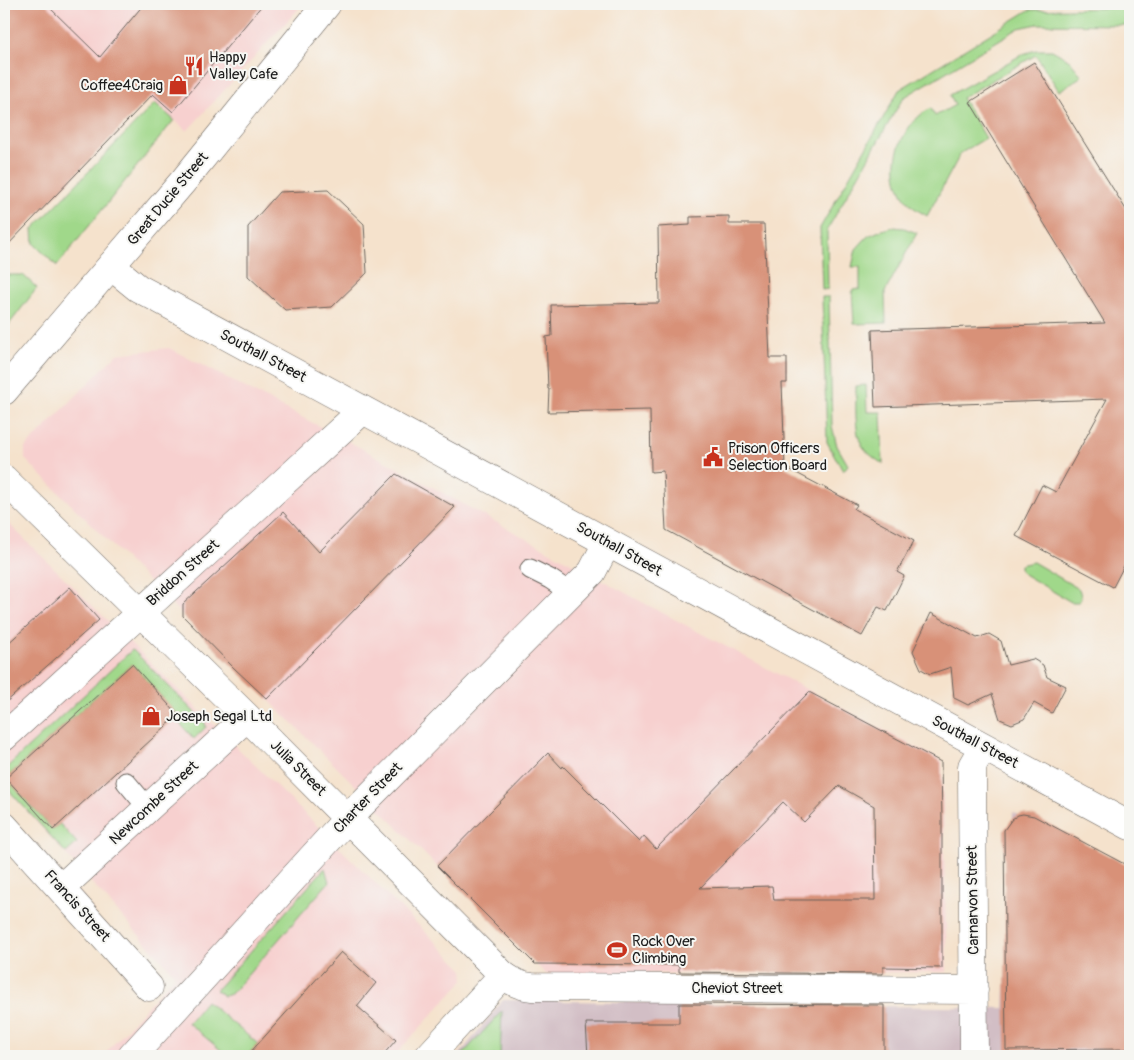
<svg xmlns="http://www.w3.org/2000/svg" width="1134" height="1060" font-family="Pangolin,sans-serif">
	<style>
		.built { fill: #f7d0cf }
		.industrial { fill: #d2bec5 }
		.green { fill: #a0d88a; stroke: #5e7a53 }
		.building { fill: #d89178; fill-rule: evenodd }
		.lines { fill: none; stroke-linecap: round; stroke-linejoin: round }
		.service-casing { stroke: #68615a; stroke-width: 21 }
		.minor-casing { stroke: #68615a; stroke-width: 29 }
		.trunk-casing { stroke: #68615a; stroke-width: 29 }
		.service { stroke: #fff; stroke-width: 19 }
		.minor { stroke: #fff; stroke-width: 28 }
		.trunk { stroke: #fff; stroke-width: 28 }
		.labels { text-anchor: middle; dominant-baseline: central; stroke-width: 4; stroke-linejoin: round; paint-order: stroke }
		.poi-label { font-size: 15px; fill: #1c1c1c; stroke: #f6f6f2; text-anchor: start }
		.street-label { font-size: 15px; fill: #1c1c1c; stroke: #f6f6f2 }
	</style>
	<rect width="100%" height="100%" fill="#f6f6f2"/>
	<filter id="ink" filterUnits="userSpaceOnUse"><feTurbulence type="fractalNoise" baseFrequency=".02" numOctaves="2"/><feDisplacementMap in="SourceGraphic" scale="10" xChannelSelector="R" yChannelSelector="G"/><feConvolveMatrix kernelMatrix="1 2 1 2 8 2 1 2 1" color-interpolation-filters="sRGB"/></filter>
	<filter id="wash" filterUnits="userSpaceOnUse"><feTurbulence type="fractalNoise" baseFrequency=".0096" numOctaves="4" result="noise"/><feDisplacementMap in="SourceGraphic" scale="20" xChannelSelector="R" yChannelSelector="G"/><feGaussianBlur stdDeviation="1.12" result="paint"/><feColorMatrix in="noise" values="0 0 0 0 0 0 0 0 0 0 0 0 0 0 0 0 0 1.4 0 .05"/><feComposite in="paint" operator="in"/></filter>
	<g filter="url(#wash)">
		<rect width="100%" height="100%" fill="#f5e2cc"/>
		<path class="built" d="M40,4H303L187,131Z
			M169,348L359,447L642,602L942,761L947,972L546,974L25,459V448L117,354Z
			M4,519L463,969L464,980L394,1056H103L175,975L4,786Z"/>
		<path class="industrial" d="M1013,812L1130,873V1056H458L503,1000L1004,1008Z"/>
		<path class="green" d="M1118,4H1130V24L1126,25L1038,24L1019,28L903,98L827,230L828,289L822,290L820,228L899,90L1029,10L1110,8Z
			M1036,50H1052L1068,59L1082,76L1059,91L1036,55L962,98L986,138L961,153L927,216C921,212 912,208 908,202C883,172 899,125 931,108L935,116L955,105L950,95L1023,54Z
			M155,103L174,120L57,266L34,244L33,229Z
			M893,227L904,228L917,233L885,292L886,323L854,324L852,290L860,289V267H852L856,249L868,236L882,230Z
			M4,275H23L37,288L4,331Z
			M822,297H829L832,426L837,446L848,465L843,471L827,442Z
			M866,385L867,412H881L883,464C875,459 867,453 862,445C854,433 856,402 856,386Z
			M1033,562L1079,589L1081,595L1080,601L1078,602H1071L1022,573L1020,569V565Z
			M132,650L134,651L205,723L206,727L194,739L175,718L178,715L132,664L6,778L53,830L60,824L77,843L66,853L4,785V770Z
			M325,868L329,882L231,994L224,996L216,990Z
			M206,1001L258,1044L246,1056H228L188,1023Z
			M502,1011L500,1056H461Z"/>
		<g id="blocks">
			<path class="building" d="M4,4H46L100,57L144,4H263L173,112L153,94L4,249Z
				M1034,62L1130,216V554L1113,587L1016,536L1042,485L1056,492L1107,399L875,407L872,330L1105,323L970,102Z
				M328,190L364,224L367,273L332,307L285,310L248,276V227L279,192Z
				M729,216V224H764L770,358H787V383H782L785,467L857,505L854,509L914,541L897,572L904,576L887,611L878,607L862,636L666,530L663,471L651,472L650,410L548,412L549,389H548L546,337L552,336L551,305L659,303L658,227L690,225V217Z
				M396,474L455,507L267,699L234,668L183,616V604L283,512L319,552Z
				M70,587L99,620L4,704V647Z
				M931,613L977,638L989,634L1001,641L1008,665L1033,659L1043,665L1047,677L1066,686L1052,713L1034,703L1024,719L1012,724L1000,719L992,694L968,705L954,698L951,667L930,674L921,669L913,651Z
				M132,664L178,715L53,830L6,778Z
				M809,692L941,762L942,821V968L883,967V974L679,972V965L535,964L437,866L548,753L562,768L563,766L639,842L644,836L656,849ZM839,786L874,806L875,900H774L772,886L700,888L783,802L804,822Z
				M1023,814L1034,816L1130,867V1049L1006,1050L1004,830L1012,819L1018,815Z
				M341,952L376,983L357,1006L396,1040L382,1056H247Z
				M679,1004L884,1005V1056H588L586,1023H679Z"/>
		</g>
	</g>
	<g filter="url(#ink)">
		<use href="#blocks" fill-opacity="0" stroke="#68615a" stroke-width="1"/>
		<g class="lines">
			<defs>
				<path id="service" d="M530,569L550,579L571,593
					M126,782L148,808"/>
				<path id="minor" d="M111,266L138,288L155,297L1130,826
					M4,479L247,717L503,975C513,982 520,986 532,987L974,990
					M4,737L363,410
					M4,826L149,987
					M61,888L247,717
					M132,1056L348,818L592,572L607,543
					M429,1056L503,975
					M974,1056L972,777V766L983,747"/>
				<path id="trunk" d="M4,391L185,179L327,4"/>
			</defs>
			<use href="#service" class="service-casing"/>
			<use href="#minor" class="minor-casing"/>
			<use href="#trunk" class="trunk-casing"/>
			<use href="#service" class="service"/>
			<use href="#minor" class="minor"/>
			<use href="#trunk" class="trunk"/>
		</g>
	</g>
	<defs>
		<symbol id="restaurant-bare" viewBox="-9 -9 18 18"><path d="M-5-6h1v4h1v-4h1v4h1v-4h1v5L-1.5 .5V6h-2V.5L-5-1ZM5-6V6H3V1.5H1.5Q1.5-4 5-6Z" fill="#c8321e" stroke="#f6f6f2" stroke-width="2.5" paint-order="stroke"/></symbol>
		<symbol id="shop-bare" viewBox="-9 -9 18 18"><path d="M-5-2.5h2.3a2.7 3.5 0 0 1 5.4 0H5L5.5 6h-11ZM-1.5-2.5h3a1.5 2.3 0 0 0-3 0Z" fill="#c8321e" stroke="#f6f6f2" stroke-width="2.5" paint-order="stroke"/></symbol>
		<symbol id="civic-bare" viewBox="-9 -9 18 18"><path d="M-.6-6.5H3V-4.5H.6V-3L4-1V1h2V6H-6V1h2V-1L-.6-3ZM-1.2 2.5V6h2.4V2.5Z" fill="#c8321e" stroke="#f6f6f2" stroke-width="2.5" paint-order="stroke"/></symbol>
		<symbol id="stadium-bare" viewBox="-9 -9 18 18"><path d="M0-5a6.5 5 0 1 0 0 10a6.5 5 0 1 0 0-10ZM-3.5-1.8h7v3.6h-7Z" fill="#c8321e" stroke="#f6f6f2" stroke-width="2.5" paint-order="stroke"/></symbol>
	</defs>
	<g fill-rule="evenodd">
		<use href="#restaurant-bare" x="180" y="52" width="28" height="28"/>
		<use href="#shop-bare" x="164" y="71" width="28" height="28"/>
		<use href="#civic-bare" x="699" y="443" width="28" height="28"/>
		<use href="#shop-bare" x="137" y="702" width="28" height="28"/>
		<use href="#stadium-bare" x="603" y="936" width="28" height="28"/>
	</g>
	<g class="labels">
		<g class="poi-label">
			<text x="209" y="57">Happy<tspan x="209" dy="17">Valley Cafe</tspan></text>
			<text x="163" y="85" text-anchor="end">Coffee4Craig</text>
			<text x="728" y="448">Prison Officers<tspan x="728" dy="17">Selection Board</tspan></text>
			<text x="166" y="716">Joseph Segal Ltd</text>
			<text x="632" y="941">Rock Over<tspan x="632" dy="17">Climbing</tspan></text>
		</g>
		<g class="street-label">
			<text transform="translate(168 199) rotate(-50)">Great Ducie Street</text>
			<text transform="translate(263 356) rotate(28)">Southall Street</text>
			<text transform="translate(619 549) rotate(29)">Southall Street</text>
			<text transform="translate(183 573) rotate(-42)">Briddon Street</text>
			<text transform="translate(975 742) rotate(28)">Southall Street</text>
			<text transform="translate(298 768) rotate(45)">Julia Street</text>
			<text transform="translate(368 798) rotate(-46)">Charter Street</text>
			<text transform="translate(154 803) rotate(-43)">Newcombe Street</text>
			<text transform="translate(973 900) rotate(-91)">Carnarvon Street</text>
			<text transform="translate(77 906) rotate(48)">Francis Street</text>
			<text x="737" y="988">Cheviot Street</text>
		</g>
	</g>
	<rect width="1134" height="1060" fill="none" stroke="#f6f6f2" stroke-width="20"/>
</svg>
